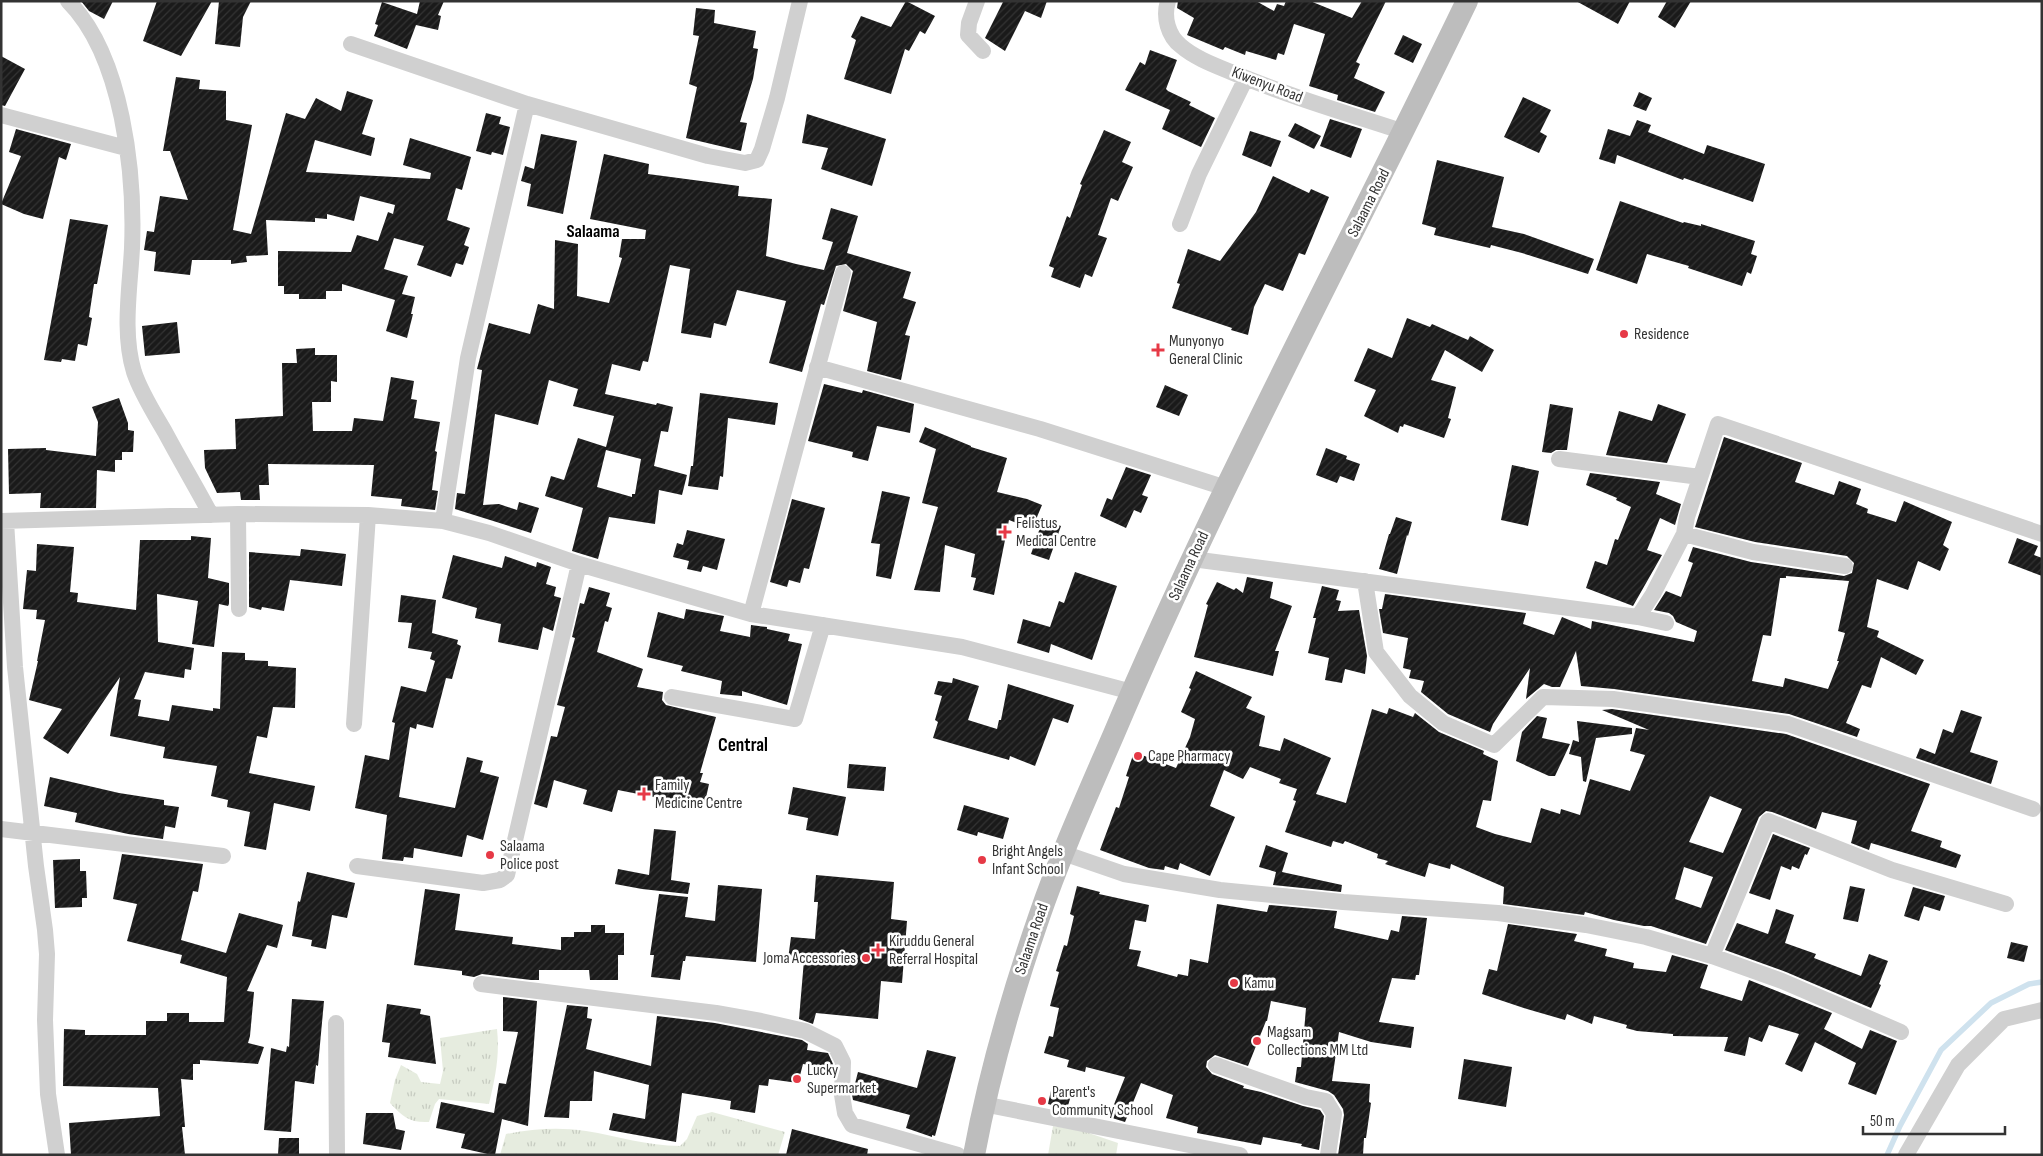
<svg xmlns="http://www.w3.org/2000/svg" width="2043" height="1156" font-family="'Sofia Sans Condensed',sans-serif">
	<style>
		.grass { fill: url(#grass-tufts) }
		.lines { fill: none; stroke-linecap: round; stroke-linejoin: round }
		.stream { stroke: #cfe2ee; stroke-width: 5.5 }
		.building { fill: url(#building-hatch); fill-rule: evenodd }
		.street { stroke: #d0d0d0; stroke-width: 16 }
		.secondary { stroke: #bdbdbd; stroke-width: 22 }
		.poi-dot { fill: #e63946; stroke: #fff; stroke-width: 2 }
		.labels { text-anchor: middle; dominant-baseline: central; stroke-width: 5; stroke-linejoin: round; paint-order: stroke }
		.street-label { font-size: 16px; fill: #333; stroke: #fff }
		.poi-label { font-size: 16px; fill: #333; stroke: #fff; text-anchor: start }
		.neighbourhood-label { font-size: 18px; font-weight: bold; fill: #000; stroke: #fff }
		.quarter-label { font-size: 19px; font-weight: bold; fill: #000; stroke: #fff }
	</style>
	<defs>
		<pattern id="grass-tufts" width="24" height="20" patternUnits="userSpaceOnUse" patternTransform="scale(1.25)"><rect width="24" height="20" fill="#e6ecdf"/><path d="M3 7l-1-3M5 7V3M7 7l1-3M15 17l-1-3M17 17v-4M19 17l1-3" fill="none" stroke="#c6cbc0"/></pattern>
		<pattern id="building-hatch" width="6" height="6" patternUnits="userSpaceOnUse" patternTransform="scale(1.25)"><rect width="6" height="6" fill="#1a1a1a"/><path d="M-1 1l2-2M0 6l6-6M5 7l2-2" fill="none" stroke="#333"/></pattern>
	</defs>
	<rect width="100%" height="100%" fill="#fff"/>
	<path class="grass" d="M497,1029C500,1056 495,1078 489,1104L439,1099L435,1104L429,1122C410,1123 403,1117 390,1103L395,1080L401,1065L417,1074L421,1082L440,1084L443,1071L440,1038Z
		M712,1112L785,1132L778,1155H500L506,1134C534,1129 557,1127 586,1131C618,1136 647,1146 680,1146L687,1139L697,1116Z
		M1053,1126L1080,1130L1118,1143L1116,1155H1048Z"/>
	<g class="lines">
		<path class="stream" d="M1887,1155L1900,1126L1941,1050L1991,1003L2029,984L2042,982"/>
	</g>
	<path class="building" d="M81,1H113L104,19L89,11Z
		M157,1H212L181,56L143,41Z
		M219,1H251L243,17L240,47L215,44Z
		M420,1H444L438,15L441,16L438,30L416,25L407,49L374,36L378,25L375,24L382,2L417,14Z
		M906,1L935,16L925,34L920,31L909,51L905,49L891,94L844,79L856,40L851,37L861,16L891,27Z
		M1001,1H1047L1041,18L1025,11L1005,51L985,38L1003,2Z
		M1178,1H1256L1274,11L1277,4L1284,6L1286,1H1310L1352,18L1362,1H1386L1356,62L1360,64L1354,78L1385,92L1375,112L1337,100L1338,95L1309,86L1325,34L1294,24L1284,55L1278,53L1276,60L1246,51L1245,55L1225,47L1223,50L1187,35L1194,18L1177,8Z
		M1576,1H1630L1618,24Z
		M1667,1H1691L1675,28L1658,17Z
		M696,8L715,10L714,23L756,31L753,48L758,49L753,79L740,122L747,123L741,151L686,138L697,87L689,84L699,36L693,35Z
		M1403,35L1422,44L1413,63L1394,54Z
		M1150,50L1177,60L1166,89L1168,91L1191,102L1189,105L1215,118L1201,147L1162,129L1170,110L1125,90L1140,62L1145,65Z
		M1,56L25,69L5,106L1,105Z
		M176,77L200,80L199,89L226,91V120L252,125L233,230L251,234L286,113L305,119L316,98L341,111L347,91L373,100L362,134L375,138L371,156L315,140L306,172L430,179L431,173L403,165L410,138L471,157L462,190L456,188L447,220L470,228L464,245L469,247L463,265L456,263L451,277L417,265L424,246L394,238L384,269L408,276L402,294L415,297L411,314H413L407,338L386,331L395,300L342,284V291H326V299H299V294H284V286H278V251L351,252L357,235L378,241L388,212L393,214L395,205L360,196L354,221L327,214V219L315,218V222L266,220L268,255L246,256L247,262L231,264V260H192L190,275L154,271L156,252L144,250L147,231L154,232L160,196L188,200L170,151H163Z
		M1639,92L1652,98L1646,111L1633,106Z
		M1523,97L1551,110L1540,132L1547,136L1539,153L1504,137Z
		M486,113L501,117L499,124L510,127L503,155L492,152L491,155L476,151Z
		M807,114L886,139L872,186L821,169L828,148L802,143Z
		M1330,119L1362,129L1351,158L1320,146Z
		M1637,120L1651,125L1648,132L1704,154L1707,145L1765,164L1753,202L1684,178L1683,180L1617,155L1615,164L1599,159L1608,129L1630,136Z
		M1295,123L1321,136L1314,149L1288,136Z
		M16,129L71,144L66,160L59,157L43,219L24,214L1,204L21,156L9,152Z
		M1104,130L1131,142L1122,162L1133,167L1118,201L1111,198L1098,235L1107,238L1092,277L1085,274L1080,288L1051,277L1054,268L1049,266L1067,216L1070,218L1082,185L1080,184Z
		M1250,131L1281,141L1271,167L1242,155Z
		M541,134L577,141L563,214L527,206L531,184L521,181L525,166L534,169Z
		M604,154L649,164L648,174L739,186L738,196L772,199L766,256L796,264L824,270L833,242L822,239L831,208L858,216L847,253L911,272L903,298L916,302L905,335L910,336L901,380L867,371L877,322L843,311L853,271L846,264L836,266L824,305L821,304L802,372L769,363L786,301L737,290L726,326L714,323L711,338L681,333L690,269L670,265L648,362L643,361L640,371L612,364L605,394L656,405L657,403L673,407L668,432L661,431L654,466L687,475L682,495L659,490L655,524L609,517L598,559L572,551L583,508L545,496L551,476L564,480L578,438L606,447L614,416L573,406L578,389L549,380L538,425L495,414L483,505L499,504L517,510L519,502L539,508L531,533L455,509L457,493L465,494L482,370L477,369L489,323L530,334L538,304L554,309L555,240L578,244L577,296L609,303L622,258L619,257L622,239H645L646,230L590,219ZM606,450L641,459L635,494H632V497L597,487Z
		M1437,160L1504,177L1492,227L1524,234L1594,259L1588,274L1522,253L1491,245L1490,248L1434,235L1436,228L1422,224Z
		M1273,176L1309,193L1311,189L1329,197L1305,255L1299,253L1283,291L1265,284L1254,307L1248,335L1231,330L1232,328L1172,308L1180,284L1177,283L1188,249L1220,261L1256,212Z
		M1620,201L1683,223L1684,222L1701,226V224L1755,241L1751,254L1757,256L1751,274L1747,272L1742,286L1688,268L1689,266L1647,254L1637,284L1596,270Z
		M70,219L108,225L97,284H94L89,317L92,318L87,346L78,344L75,361L62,359L61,362L44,360Z
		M1407,318L1430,327L1432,324L1468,340L1470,336L1494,350L1482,372L1445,350L1431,380L1456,387L1448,418L1451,419L1444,438L1404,424L1403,427L1400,426L1398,433L1364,416L1376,390L1354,381L1368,348L1392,358Z
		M177,322L180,353L145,356L142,326Z
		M315,348V355H337V382L331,381V402H312L313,431H352L354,418L383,421L391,377L414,381L411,399L417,400L414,418L440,422L435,451L437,452L432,490L438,491L435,510L401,506L402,499L371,496L374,465L268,464L269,485H259L260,500H241L240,492L217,493L205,468L204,450L236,449L235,419L283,416L282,363H297L296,349Z
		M824,384L862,393L863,390L914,404L910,433L877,426L868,461L852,457L853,452L808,441Z
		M1165,385L1188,395L1179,416L1156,407Z
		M700,393L778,403L775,425L728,418L723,477L720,476L718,490L688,486L691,466H693Z
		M119,398L128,423V430L134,431L133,452H122V460H115V472L97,470L96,508H40L41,493L9,494L8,449L46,448V450L96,456L98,422L92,407Z
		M1550,404L1573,408L1567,450H1556L1551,453L1542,452Z
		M1658,404L1686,414L1667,463L1606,455L1619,411L1652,421Z
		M925,427L971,446V447L1007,458L997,492L1027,499L1042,505L1032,529L1009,520L994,595L973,590L976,578L971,577L975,554L945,545L940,592L914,590L938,507L922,503L936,449L919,442Z
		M1724,437L1802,463L1795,482L1834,495L1839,481L1861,489L1856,504L1868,509L1867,513L1896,522L1904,501L1952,522L1943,545L1949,549L1948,551L1940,571L1918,561L1908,590L1877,579L1867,627L1879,631L1877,637L1924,660L1916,675L1881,657L1871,688L1862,685L1846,723L1860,729L1857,737L1789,714L1614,689L1581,686L1576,651L1560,687H1552L1544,684L1526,699L1530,668L1493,724L1490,732L1448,714L1421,692L1424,681L1409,678L1411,670L1403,668L1408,638L1383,633L1379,609H1382L1385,594L1526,613L1523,624L1554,635L1562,617L1591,629L1592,621L1694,642L1697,631L1676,622L1673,616L1669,613L1654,610L1666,591L1681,597L1693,563L1688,561L1693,547L1751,562L1844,576L1852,573L1854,563L1847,556L1755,542L1695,527ZM1786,576L1849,581L1838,631L1845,633L1837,661H1839L1828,689L1785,678L1783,687L1752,681L1763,635L1771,636L1780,578H1786Z
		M1326,448L1347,456L1346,459L1360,464L1354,481L1340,476L1337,483L1316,475Z
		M1512,465L1539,471L1528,526L1501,520Z
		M1126,467L1151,475L1142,495L1148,497L1141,513L1134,510L1126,528L1100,516L1107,498L1112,500Z
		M1590,473L1660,482L1656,494L1681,504L1675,525L1660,518L1647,550L1662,555L1633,606L1586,588L1595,561L1607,565L1615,539L1618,540L1631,507L1616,500L1617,498L1586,485Z
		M882,491L910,497L891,579L876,576L880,544L871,543Z
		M792,499L825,508L809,569L804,568L800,583L789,580L787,587L770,582Z
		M1396,517L1412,522L1408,536L1407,535L1397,574L1379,569L1389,534H1390Z
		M1043,519L1061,526L1049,560L1031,554Z
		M687,530L725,539L717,570L703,566L701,572L687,569L689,561L673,557L677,543L683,545Z
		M191,536L211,538L208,578L229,583V604L228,606L219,604L214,647L192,644L198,601L157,594L158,642L194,648L191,670L185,669L184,678L145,672L134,699L141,700L138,716L169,721L172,705L213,711V708L220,709L222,652L245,653V660L268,661V666L296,668L295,708L273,707L267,738L257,736L249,773L315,786L310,811L274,803L266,850L244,846L250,812L227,807L228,800L211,796L217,766L163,758L165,747L110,736L120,677L68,754L43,738L62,709L29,700L38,661H37L45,620L36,619L37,610L23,609L27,570L36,571L37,544L74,547L70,592L78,593L77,602L136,610L140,540H191Z
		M2017,538L2038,546L2034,555L2042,558V576L2008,563Z
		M301,549L346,554L342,586L290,580L284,611L262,607L261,610L249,607V552L300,556Z
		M453,555L502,568L505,556L536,567L537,562L551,567L546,584L556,587L554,596L561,598L553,631L543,627L538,650L498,642L501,624L475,618L477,608L442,598Z
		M1075,572L1117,586L1092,660L1051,644L1049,653L1017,643L1023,619L1050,627L1059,601L1064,603Z
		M1247,577L1273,582L1270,598L1292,606L1275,651H1279L1273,676L1194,657L1208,605L1206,604L1217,582L1234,590L1236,588L1243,593Z
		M1322,586L1339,590L1336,600L1341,601L1338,611L1359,610L1367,656L1365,674L1345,669L1342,683L1325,680L1329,658L1308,653L1316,618H1313Z
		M589,587L610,593L606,606L612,608L608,622L605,621L597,652L643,669L637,687L663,692L662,700L666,705L716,717L700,773H703L700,782L709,784L704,807L618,790L612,812L583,804L587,790L554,780L547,808L534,804L551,736L557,737L565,707L557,705L575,638L572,637L580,603L584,604Z
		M401,595L436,600L432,633L458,640L457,644L461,646L452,679L446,678L433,728L417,724L416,729L410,727L399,797L455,808L467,757L483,761L480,772L499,777L483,840L467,835L462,857L414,848L413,858L404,857L403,861L382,859L387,815L355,808L365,755L389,760L395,723L392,722L401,686L426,692L435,661L430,659L432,652L408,648L412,623L398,622Z
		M686,609L724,616L720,631L750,637L751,625L767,627V629L790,634L788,641L802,644L787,705L742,691V696L720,694L722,681L681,671L683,666L647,657L658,612L684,619Z
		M1196,671L1252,697L1246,708L1265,716L1259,746L1280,751L1284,738L1331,758L1316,794L1346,803L1372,709L1387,714L1389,708L1413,717L1415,713L1439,732L1484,751L1483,754L1498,761L1491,801L1483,800L1476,827L1495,834L1531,843L1541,808L1560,814L1561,809L1580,815L1590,779L1630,791L1645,755L1630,751L1636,728L1649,730L1602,710L1612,709L1786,734L1930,784L1911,831L1942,841L1940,847L1961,855L1956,868L1871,843L1869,850L1851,843L1857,821L1822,812L1816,829L1772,812L1766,811L1759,817L1706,944L1651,926H1644L1614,920L1585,912L1584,915L1503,904L1504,887L1451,864L1450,869L1429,863L1425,877L1385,864L1388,861L1377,858L1378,854L1345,841L1343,844L1333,841L1331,847L1285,832L1296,801L1293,800L1297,789L1279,783L1281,779L1250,767L1243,779L1224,770L1210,806L1235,817L1210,876L1180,863L1178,870L1165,866L1164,870L1149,868L1100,850L1116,807L1119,808L1129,777L1126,776L1134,752L1176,768L1190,737L1195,719L1181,712L1191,689L1189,688ZM1710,796L1742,809L1723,853L1689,842ZM1684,867L1713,877L1701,908L1675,899Z
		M953,678L979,686L968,720L997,729L999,720H1001L1008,684L1074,705L1068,723L1053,718L1035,766L1010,756L1009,760L933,738L938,722L935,720L942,696L934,694L938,681L952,683Z
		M1961,710L1982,717L1970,752L1998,761L1991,784L1916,758L1920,748L1935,754L1943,729L1953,733Z
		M1537,716L1547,718L1542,738L1570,744L1555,776H1549L1516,761L1522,732Z
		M1577,721L1632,728V734L1596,738L1586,782L1583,781L1581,757L1569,754L1573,740L1579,742Z
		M849,764L886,767L884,791L847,788Z
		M50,777L119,793L164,800V805L179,807L175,828L165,826L163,839L128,834L75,822L77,813L44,806Z
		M793,787L846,797L838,836L806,830L808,818L788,814Z
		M964,805L1009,818L1003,839L978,832L977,836L957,830Z
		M654,829L676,831L671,880L690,883L688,894L642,889L615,884L618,869L649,875Z
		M1773,834L1810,848L1807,855L1805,854L1799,869L1792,866L1791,870L1781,866L1770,900L1749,893Z
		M1266,845L1288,853L1282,872L1342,885L1341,892L1273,885L1276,872L1259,867Z
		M122,854L203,864L198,892L193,891L181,940L226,953L239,913L283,925L277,948L267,945L247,991L254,992L250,1036L248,1043L264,1047L258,1064L200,1060V1064H193V1080L181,1079L185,1127H182L185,1155H71L69,1123L160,1116L158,1088L63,1086L64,1029L85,1030V1035H146V1021H167V1013H189V1022H224L227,977L180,963L182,955L127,941L137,904L113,899Z
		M80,859V871H86L87,898H82V907L55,908L53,860Z
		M307,872L355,883L347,918L332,915L326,949L311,946L312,940L292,936L298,901L300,902Z
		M816,875L894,882L891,919L907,921L902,983L881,981L878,1019L816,1013L813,1024L799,1019L804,960L788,959L791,937L815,939L818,902H814Z
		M718,885L762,889L756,962L686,956L685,961H683L680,980L651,977L654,955H650L659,894L688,897L685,917L715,921Z
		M1077,886L1100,892L1099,894L1149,905L1146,922L1135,920L1129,949L1141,951L1137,966L1177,977L1178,974L1188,976L1190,959L1208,963L1217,904L1267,912L1269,905L1337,911L1334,928L1388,940L1391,930L1399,932L1402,916L1427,918L1419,975H1416L1415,980L1392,978L1379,1022L1414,1027L1411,1048L1371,1042L1339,1032L1332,1081L1370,1084L1369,1102L1371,1103L1366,1138H1364L1363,1155H1338L1344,1115L1343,1109L1334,1095L1328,1091L1295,1082L1297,1067H1301L1306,1008L1271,1001L1267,1021H1266L1248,1066L1215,1055L1207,1061L1206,1067L1212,1074L1244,1086L1243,1088L1261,1092L1303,1106L1320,1110L1324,1116L1319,1150L1301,1146L1302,1144L1263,1137L1261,1145L1197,1133L1198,1127L1166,1118L1173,1095L1141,1083L1125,1122L1109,1117L1125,1077L1086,1067L1085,1072L1067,1067L1069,1060L1044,1053L1049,1036L1053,1037L1059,1008L1050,1006L1059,972L1056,971L1064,945L1067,946L1074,916L1070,914Z
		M1850,886L1865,889L1858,922L1843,919Z
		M1913,887L1945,896L1940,911L1924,906L1919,921L1904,916Z
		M425,889L460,894L455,930L513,937L512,944L561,950V937H574V932H591V925H605V933H624V955H618V980H590L589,970H539V980H531L482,974L474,977L462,975V971L414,965Z
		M1776,909L1794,915L1785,943L1816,954L1814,958L1861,976L1869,954L1888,961L1879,984L1881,985L1871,1008L1786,972L1725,950L1737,923L1768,934Z
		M1508,924L1577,934L1574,941L1607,949L1605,956L1634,963L1633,968L1666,972L1672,955L1708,965L1700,988L1742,1001L1749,980L1832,1013L1824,1029L1862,1049L1870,1030L1897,1041L1876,1095L1848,1084L1856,1063L1815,1042L1802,1072L1785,1064L1799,1034L1769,1025L1762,1042L1749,1037L1745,1056L1724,1051L1728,1037L1673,1036V1034L1637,1031L1626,1028L1627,1025L1594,1016L1592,1024L1567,1014L1565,1020L1527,1009L1482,994L1489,969L1497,971Z
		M2011,942L2028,946L2024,962L2007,958Z
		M503,997L537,1001L528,1126L502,1119L495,1155H492L461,1148L465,1134L436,1128L441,1102L494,1113L499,1083L506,1084L518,1032L503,1031Z
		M292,999L324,1001L318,1066L316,1065L314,1084L295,1081L291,1132L264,1130L271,1048L286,1052L287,1046L289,1047Z
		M387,1004L421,1009L420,1014L430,1016L436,1064L388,1057L390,1043L382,1042Z
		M567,1005L588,1007L587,1018L592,1019L586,1049L651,1066L657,1016L715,1023L802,1040L808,1044L807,1050L828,1053L833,1064V1068L803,1064L798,1083L769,1079L768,1086L759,1085L755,1113L730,1109L731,1101L682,1093L676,1142L609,1130L613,1113L645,1119L649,1085L594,1071L592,1101H570L569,1118L544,1117Z
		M927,1050L956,1057L935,1136L932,1135V1137L906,1128L910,1115L853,1100L852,1095L858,1072L917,1088Z
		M1464,1059L1512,1067L1506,1107L1458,1099Z
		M1052,1086L1072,1092L1067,1109L1048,1104Z
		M366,1113H393L396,1129L405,1131L401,1150L363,1144Z
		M792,1129L868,1149L867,1155H786Z
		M279,1138H299V1155H278Z"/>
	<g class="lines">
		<path class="street" d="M68,1C123,56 135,174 132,248C130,288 122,333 134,372C141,393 154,413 165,432C180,460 196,487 211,515
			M977,1L969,23L968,35L983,51
			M1168,1C1163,17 1168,36 1181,46C1195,58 1214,65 1231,72C1288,96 1346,113 1404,132
			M351,44L527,104L468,358L443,521
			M527,104L708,156L745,163L757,160L762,149L777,98L800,1
			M1,115L126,148
			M1180,224L1199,174L1246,78
			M817,367L1040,429L1226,488
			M1559,459L1700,477
			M238,514L239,609
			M1,521L238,514L368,515L443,521L489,533L579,564L751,614L962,647L1132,692
			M6,521L15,667L36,866L45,930L47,954L45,1020L48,1094L57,1155
			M1684,534L1753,552L1845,566
			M1192,559L1638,617L1666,623
			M1365,581L1376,652L1410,696L1443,723L1494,745L1543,697L1613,699L1788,724L2033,809
			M751,614L843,273
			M1638,617L1653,594L1684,534L1687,517L1718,424L2042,534
			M672,697L795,719L823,625
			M354,724L368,515
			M1,829L223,856
			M1063,853L1124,874L1220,890L1343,902L1498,913L1586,925L1646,937L1712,956L1782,981L1901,1032
			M357,866L483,883L500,880L507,875L579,564
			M1712,956L1768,821L1892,870L2006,904
			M481,984L716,1013L761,1021L805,1031L835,1046L843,1062L842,1095L845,1113L852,1125L958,1155
			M336,1023L337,1155
			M1216,1065L1306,1097L1326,1101L1334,1114L1328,1155
			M983,1104L1240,1155
			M1906,1155L1958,1065L2004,1019L2042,1010"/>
		<path class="secondary" d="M974,1155C989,1074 1012,995 1039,917C1060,856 1087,796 1113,736C1219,485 1349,246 1467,1"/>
	</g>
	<g class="poi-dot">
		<circle cx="1624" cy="334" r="5"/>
		<path d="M1155.5 342.5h5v5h5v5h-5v5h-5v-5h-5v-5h5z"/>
		<path d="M1002.5 524.5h5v5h5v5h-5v5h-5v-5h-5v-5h5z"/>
		<circle cx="1138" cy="756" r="5"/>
		<path d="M641.5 786.5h5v5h5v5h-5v5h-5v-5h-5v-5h5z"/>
		<circle cx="490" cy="855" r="5"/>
		<circle cx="982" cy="860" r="5"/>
		<path d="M875.5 942.5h5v5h5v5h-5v5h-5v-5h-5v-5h5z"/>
		<circle cx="866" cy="958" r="5"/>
		<circle cx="1234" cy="983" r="5"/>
		<circle cx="1257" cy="1041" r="5"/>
		<circle cx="797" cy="1079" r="5"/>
		<circle cx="1042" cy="1101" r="5"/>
	</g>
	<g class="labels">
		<g class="street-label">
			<text transform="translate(1267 85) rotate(21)">Kiwenyu Road</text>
			<text transform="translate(1369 203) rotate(-63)">Salaama Road</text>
			<text transform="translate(1189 566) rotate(-65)">Salaama Road</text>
			<text transform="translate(1032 939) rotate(-71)">Salaama Road</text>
		</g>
		<g class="poi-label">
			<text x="1634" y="334">Residence</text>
			<text x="1169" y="341">Munyonyo<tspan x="1169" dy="18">General Clinic</tspan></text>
			<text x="1016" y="523">Felistus<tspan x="1016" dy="18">Medical Centre</tspan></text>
			<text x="1148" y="756">Cape Pharmacy</text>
			<text x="655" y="785">Family<tspan x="655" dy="18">Medicine Centre</tspan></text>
			<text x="500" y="846">Salaama<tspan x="500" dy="18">Police post</tspan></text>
			<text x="992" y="851">Bright Angels<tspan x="992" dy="18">Infant School</tspan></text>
			<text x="889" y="941">Kiruddu General<tspan x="889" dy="18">Referral Hospital</tspan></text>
			<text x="856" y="958" text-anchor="end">Joma Accessories</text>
			<text x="1244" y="983">Kamu</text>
			<text x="1267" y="1032">Magsam<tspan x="1267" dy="18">Collections MM Ltd</tspan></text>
			<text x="807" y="1070">Lucky<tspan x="807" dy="18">Supermarket</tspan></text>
			<text x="1052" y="1092">Parent's<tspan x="1052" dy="18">Community School</tspan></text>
		</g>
		<g class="neighbourhood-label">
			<text x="593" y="231">Salaama</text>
		</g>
		<g class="quarter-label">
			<text x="743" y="745">Central</text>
		</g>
	</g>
	<rect width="2043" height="1156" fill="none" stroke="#333333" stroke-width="5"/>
	<path d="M1863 1126v8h142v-8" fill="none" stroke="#333333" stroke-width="2.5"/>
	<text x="1870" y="1126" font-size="15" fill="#333333" stroke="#ffffff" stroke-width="4" paint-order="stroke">50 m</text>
</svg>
